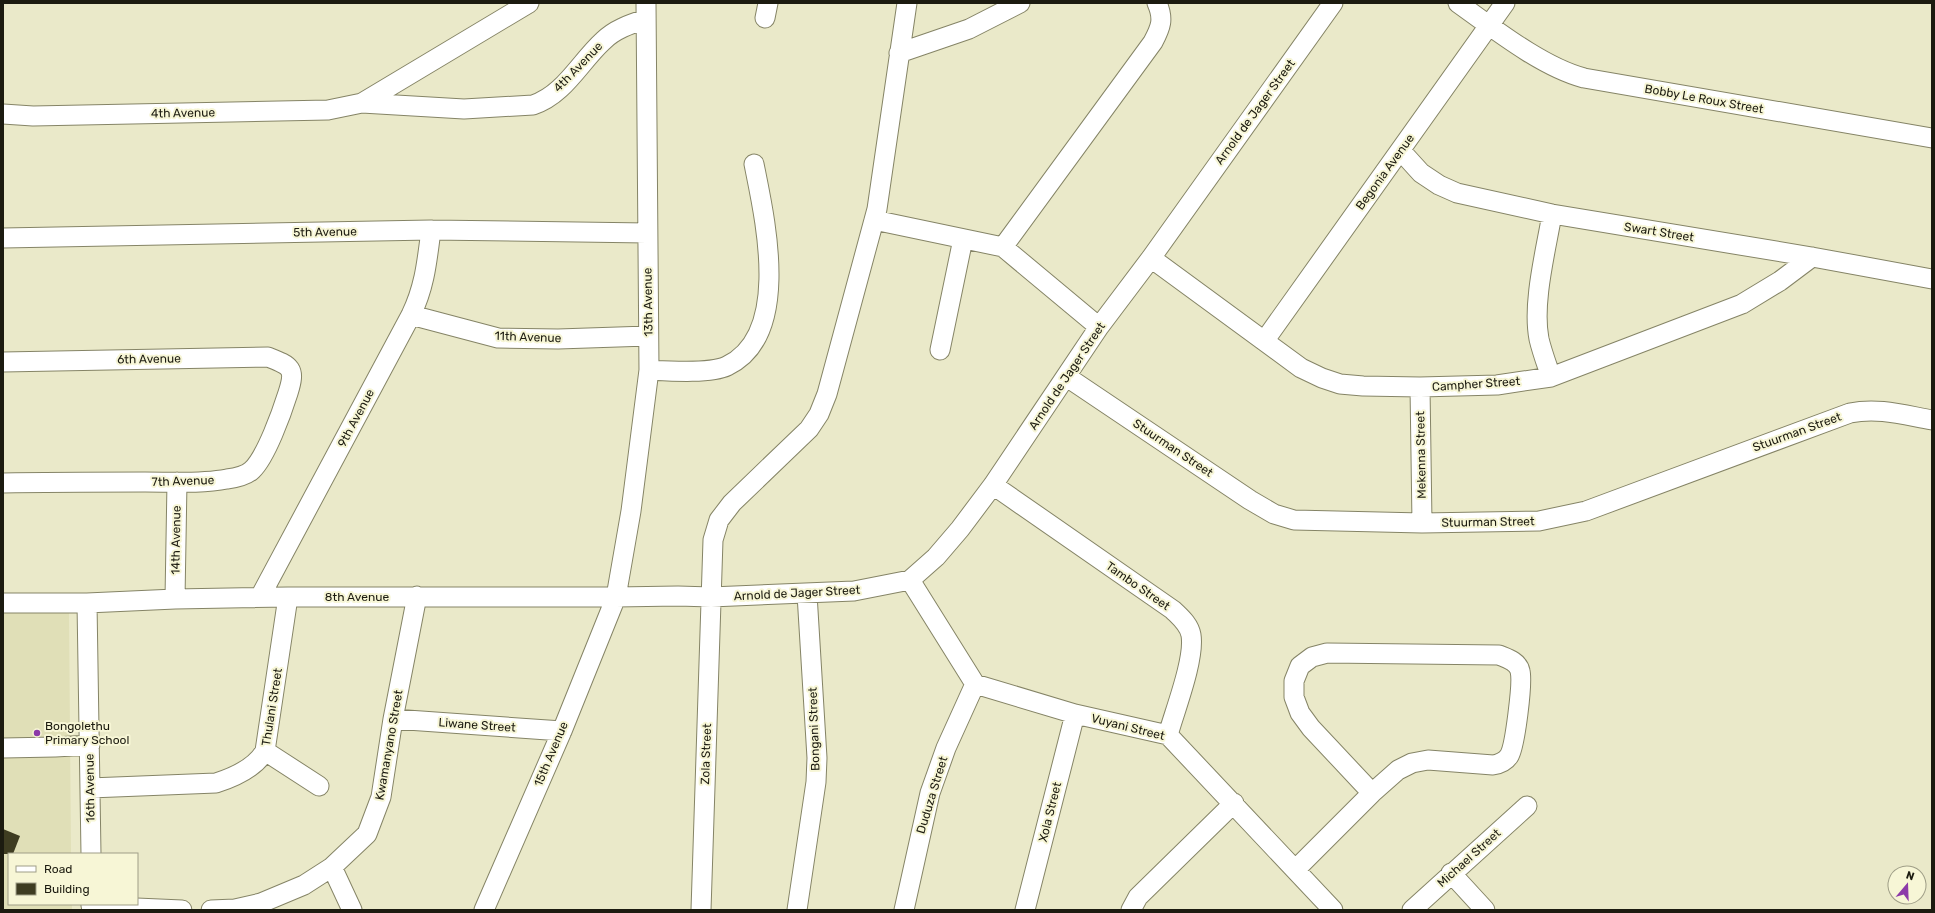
<svg xmlns="http://www.w3.org/2000/svg" width="1935" height="913" font-family="Rubik,sans-serif">
	<style>
		.built { fill: #e0dfb7 }
		.building { fill: #3e3c21 }
		.lines { fill: none; stroke-linecap: round; stroke-linejoin: round }
		.minor-casing { stroke: #858466; stroke-width: 21 }
		.minor { stroke: #fff; stroke-width: 19 }
		.poi-dot { fill: #8c3aa9; stroke: #f7f6d6; stroke-width: 1.5 }
		.labels { text-anchor: middle; dominant-baseline: central; stroke-width: 4; stroke-linejoin: round; paint-order: stroke }
		.street-label { font-size: 12px; fill: #1c1b10; stroke: #f7f6d6 }
		.poi-label { font-size: 12px; fill: #1c1b10; stroke: #f7f6d6; text-anchor: start }
	</style>
	<rect width="100%" height="100%" fill="#eae9c9"/>
	<path class="built" d="M3,612H69L71,854H9V904H72V910H3Z"/>
	<path class="building" d="M3,829L20,836L13,854H3Z"/>
	<g class="lines">
		<defs>
			<path id="minor" d="M1458,3C1493,28 1542,67 1584,78L1932,138
				M765,18L768,3
				M899,53L969,29L1020,3
				M362,103L464,109L533,105C564,95 580,62 603,41C615,29 631,24 646,19
				M3,114L33,116L328,110L362,103L529,3
				M1401,151L1421,173L1439,185L1457,193L1552,214L1812,257L1932,279
				M874,220L1003,247L1099,327
				M3,238L431,230L647,233
				M1003,247L1153,42C1161,27 1164,19 1157,3
				M1151,258L1301,368L1322,378L1340,384L1363,386L1420,387L1497,385L1551,377L1742,304L1780,281L1812,257
				M411,315L498,338L558,339L648,336
				M1265,340L1505,3
				M940,350L963,239
				M3,362L268,357C291,366 296,368 288,393C282,412 266,457 252,470C246,476 235,478 227,479C201,484 172,482 145,482C98,482 50,482 3,483
				M649,370C668,371 711,374 727,366C792,335 765,219 754,164
				M1067,377L1250,500L1274,514L1294,520L1422,523L1539,521L1586,511L1850,413C1878,407 1904,415 1932,420
				M1551,377C1547,365 1542,352 1539,339C1532,303 1546,250 1552,214
				M1420,387L1422,523
				M993,485L1173,610C1180,617 1189,624 1191,635C1195,659 1175,710 1168,735
				M910,580L975,684L1075,714L1168,735L1333,910
				M260,597L411,315C425,286 427,261 431,230
				M175,599L177,482
				M3,603H87L175,599L288,597H616L678,596L711,597L854,591L910,580L936,557L960,529L993,485L1099,327L1151,258L1333,3
				M87,603L91,854
				M393,719L562,731
				M3,748L55,747L90,745
				M265,751L319,786
				M90,788L216,783C235,777 255,768 265,751L288,597
				M332,867L352,910
				M1296,869L1372,793L1398,770L1412,763L1428,760L1493,765C1499,764 1505,762 1509,756C1515,747 1523,682 1520,671C1518,661 1506,658 1499,655L1327,653L1312,657L1300,666L1294,681V697L1300,713L1311,728L1372,793
				M1451,873L1485,910
				M91,906L182,910
				M211,910L235,909L261,903L304,885L332,867L367,834L381,797L393,719L417,596
				M484,910L562,731L616,597L631,511L649,370L646,3
				M701,910L713,540L719,520L732,503L809,429L819,414L827,394L877,209L907,3
				M797,910L816,782L817,758L807,594
				M904,910L930,793L946,748L975,684
				M1025,910L1075,714
				M1131,910L1138,897L1234,803
				M1412,910L1527,806"/>
		</defs>
		<use href="#minor" class="minor-casing"/>
		<use href="#minor" class="minor"/>
	</g>
	<circle class="poi-dot" cx="37" cy="733" r="4"/>
	<g class="labels">
		<g class="street-label">
			<text transform="translate(578 67) rotate(-46)">4th Avenue</text>
			<text transform="translate(1704 99) rotate(10)">Bobby Le Roux Street</text>
			<text transform="translate(1255 112) rotate(-54)">Arnold de Jager Street</text>
			<text transform="translate(183 113) rotate(-1)">4th Avenue</text>
			<text transform="translate(1385 172) rotate(-54)">Begonia Avenue</text>
			<text transform="translate(325 232) rotate(-1)">5th Avenue</text>
			<text transform="translate(1659 232) rotate(9)">Swart Street</text>
			<text transform="translate(648 302) rotate(-91)">13th Avenue</text>
			<text transform="translate(528 337) rotate(2)">11th Avenue</text>
			<text transform="translate(149 359) rotate(-1)">6th Avenue</text>
			<text transform="translate(1067 376) rotate(-56)">Arnold de Jager Street</text>
			<text transform="translate(1476 384) rotate(-4)">Campher Street</text>
			<text transform="translate(356 418) rotate(-62)">9th Avenue</text>
			<text transform="translate(1797 432) rotate(-20)">Stuurman Street</text>
			<text transform="translate(1173 448) rotate(34)">Stuurman Street</text>
			<text transform="translate(1421 455) rotate(-91)">Mekenna Street</text>
			<text transform="translate(183 481) rotate(-2)">7th Avenue</text>
			<text transform="translate(1488 522) rotate(-1)">Stuurman Street</text>
			<text transform="translate(176 540) rotate(-89)">14th Avenue</text>
			<text transform="translate(1138 586) rotate(35)">Tambo Street</text>
			<text transform="translate(797 593) rotate(-3)">Arnold de Jager Street</text>
			<text x="357" y="597">8th Avenue</text>
			<text transform="translate(272 707) rotate(-81)">Thulani Street</text>
			<text transform="translate(477 725) rotate(4)">Liwane Street</text>
			<text transform="translate(1128 727) rotate(14)">Vuyani Street</text>
			<text transform="translate(814 729) rotate(-92)">Bongani Street</text>
			<text transform="translate(389 745) rotate(-80)">Kwamanyano Street</text>
			<text transform="translate(551 754) rotate(-67)">15th Avenue</text>
			<text transform="translate(706 754) rotate(-88)">Zola Street</text>
			<text transform="translate(90 788) rotate(-91)">16th Avenue</text>
			<text transform="translate(932 795) rotate(-73)">Duduza Street</text>
			<text transform="translate(1050 812) rotate(-76)">Xola Street</text>
			<text transform="translate(1469 858) rotate(-42)">Michael Street</text>
		</g>
		<g class="poi-label">
			<text x="45" y="726">Bongolethu<tspan x="45" dy="14">Primary School</tspan></text>
		</g>
	</g>
	<rect width="1935" height="913" fill="none" stroke="#1c1b10" stroke-width="8"/>
	<rect x="8" y="853" width="130" height="52" fill="#f7f6d6" stroke="#9f9e87"/>
	<rect x="16" y="866" width="20" height="6" fill="#ffffff" stroke="#9f9e87"/>
	<text x="44" y="873" font-size="12" fill="#1c1b10">Road</text>
	<rect x="16" y="883" width="20" height="12" fill="#3e3c21" stroke="#9f9e87"/>
	<text x="44" y="893" font-size="12" fill="#1c1b10">Building</text>
	<g transform="translate(1907 885) rotate(19)"><circle r="19" fill="#f7f6d6" stroke="#9f9e87"/>
	<path d="M0-3L7 15L0 10L-7 15Z" fill="#8c3aa9"/>
	<text y="-6" font-size="11" font-weight="bold" text-anchor="middle" fill="#1c1b10">N</text>
	</g>
</svg>
